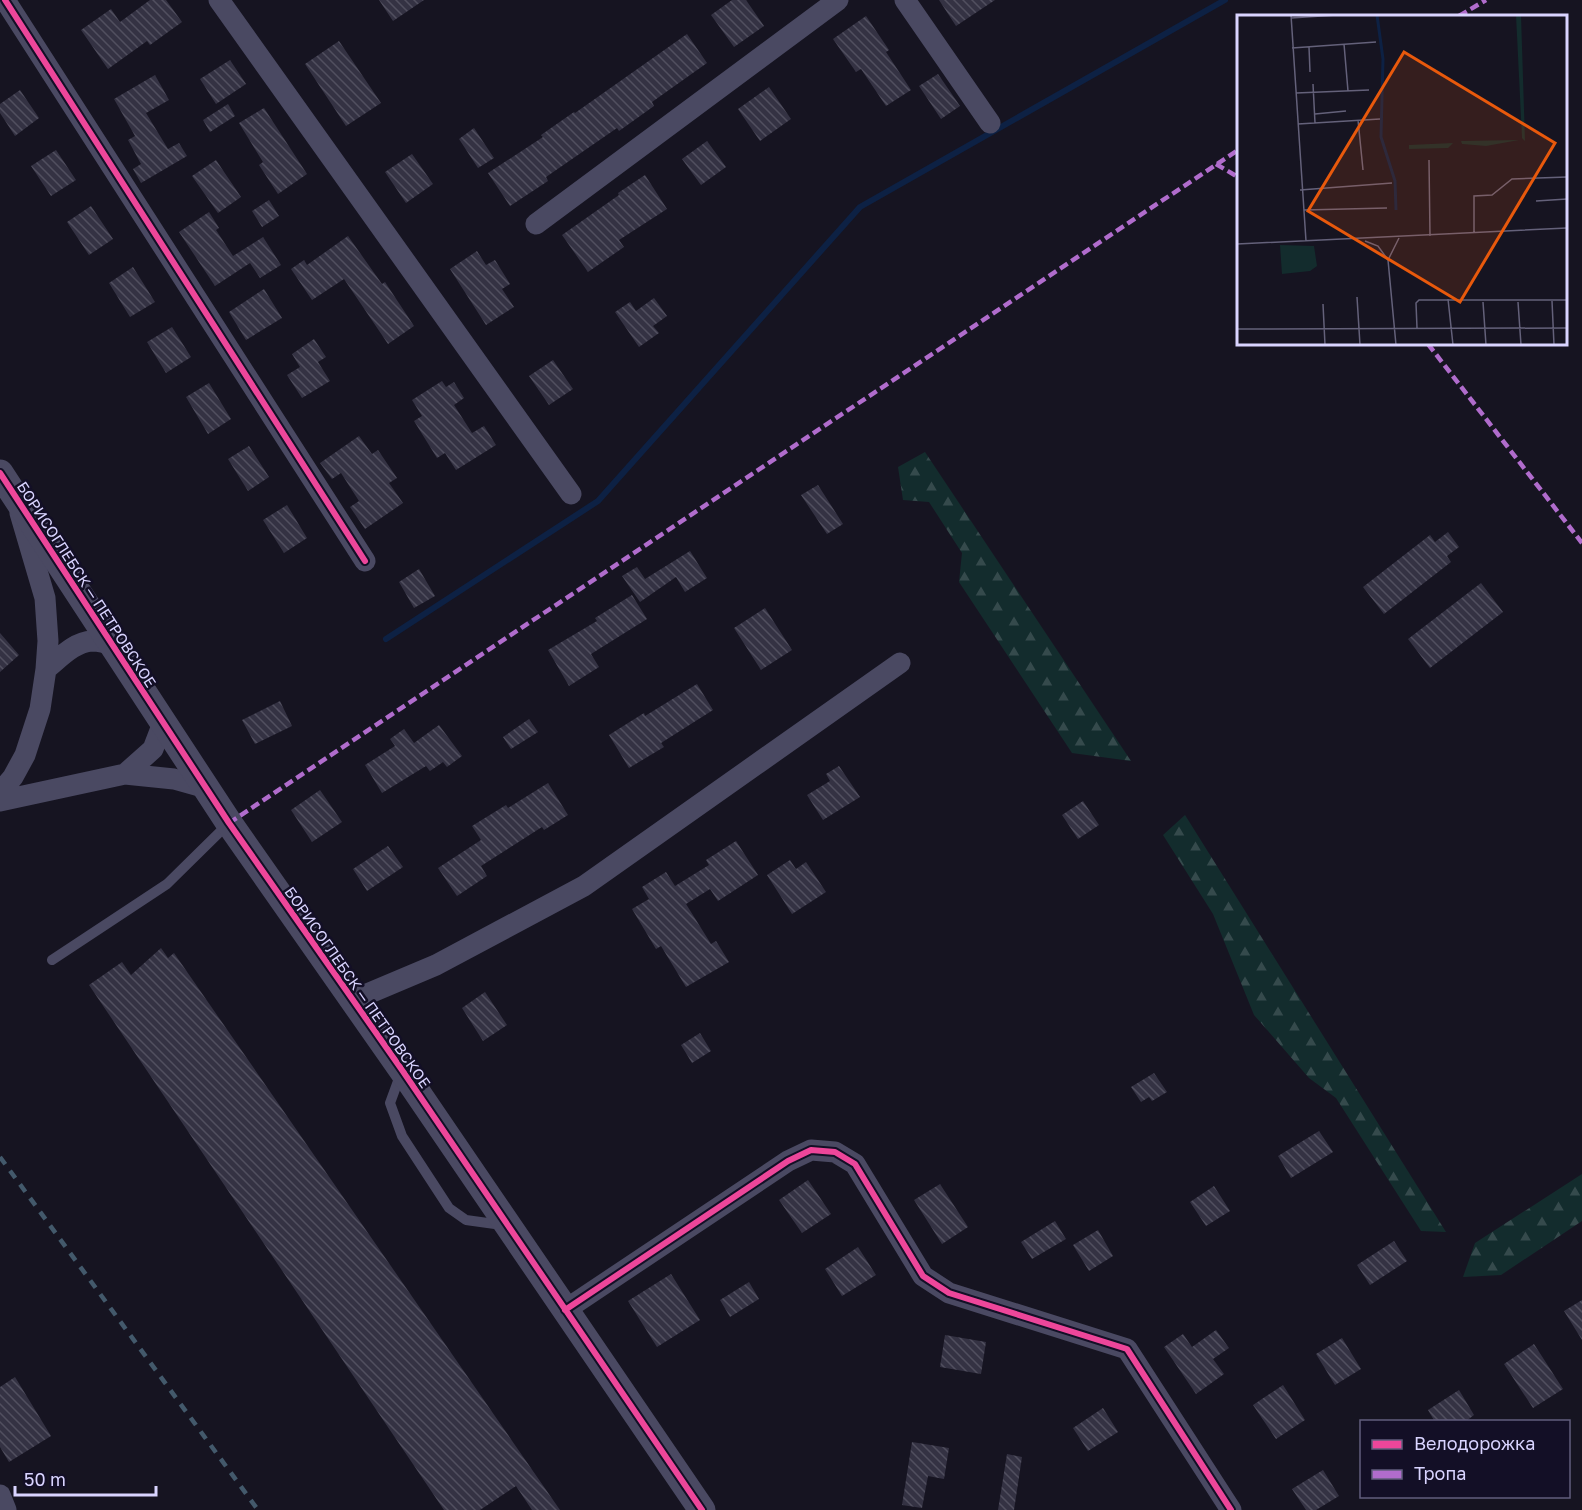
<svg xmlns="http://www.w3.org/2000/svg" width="1582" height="1510" font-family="'Golos Text',sans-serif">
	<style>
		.forest { fill: url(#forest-firs) }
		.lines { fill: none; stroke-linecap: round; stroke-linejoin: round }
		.stream { stroke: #0d2144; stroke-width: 6 }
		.building { fill: url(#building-back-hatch) }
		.service { stroke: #4a4962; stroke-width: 10 }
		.minor { stroke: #4a4962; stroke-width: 21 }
		.tertiary { stroke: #4a4962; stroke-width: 27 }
		.rail { stroke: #43596b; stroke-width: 4.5; stroke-dasharray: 9 8; stroke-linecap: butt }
		.quiet { stroke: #b06ccc; stroke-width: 4.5; stroke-dasharray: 9 4.5; stroke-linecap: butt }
		.cycleway-casing { stroke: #130f26; stroke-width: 10 }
		.cycleway { stroke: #ed469a; stroke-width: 6 }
		.labels { text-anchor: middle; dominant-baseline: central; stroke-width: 5; stroke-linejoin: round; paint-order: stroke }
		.street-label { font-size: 15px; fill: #d9d4ff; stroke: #130f26 }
		.inset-river { fill: none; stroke: #0d2144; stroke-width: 3 }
		.inset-road { fill: none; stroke: #64617a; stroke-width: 1.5 }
		.view { fill: #e8590c; fill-opacity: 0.15; stroke: #e8590c; stroke-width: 3 }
		.inset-edge { fill: none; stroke: #d9d4ff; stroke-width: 3 }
	</style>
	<defs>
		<pattern id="forest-firs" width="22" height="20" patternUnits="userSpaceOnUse" patternTransform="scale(1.5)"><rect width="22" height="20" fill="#132c2d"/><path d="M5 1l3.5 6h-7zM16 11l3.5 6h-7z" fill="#354a4c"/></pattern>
		<pattern id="building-back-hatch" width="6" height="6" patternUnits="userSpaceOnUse" patternTransform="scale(1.5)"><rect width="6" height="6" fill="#343243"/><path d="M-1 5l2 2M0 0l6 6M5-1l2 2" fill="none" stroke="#514f5f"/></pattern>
	</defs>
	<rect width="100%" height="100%" fill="#161421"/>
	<path class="forest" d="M925,452L1131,761L1072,753L959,582L962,553L929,502L903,500L898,467Z
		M1185,815L1446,1232L1421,1231L1336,1098L1309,1078L1254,1015L1213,914L1163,835Z
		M1582,1174V1221L1501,1275L1463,1277L1475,1243Z"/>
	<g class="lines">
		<path class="stream" d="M386,639L598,501L860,207L1225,0"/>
	</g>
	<path class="building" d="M150,0H166L182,22L150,45L147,41L108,69L81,30L111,9L120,22Z
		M379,0H424L393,21Z
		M732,0H746L764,26L734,47L711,15Z
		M939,0H995L956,26Z
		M866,16L889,50L886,52L911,90L886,106L861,69L856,72L833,39Z
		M687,34L707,63L652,102L654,106L619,131L617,128L546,177L548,181L510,206L488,173L543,137L541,135L574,112L575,113Z
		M339,41L381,103L346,126L305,64Z
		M230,60L246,84L216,104L200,79Z
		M938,74L960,106L941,119L919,86Z
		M155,75L169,100L146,113L168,149L179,143L187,156L141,183L133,169L141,164L128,140L135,136L114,99Z
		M769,87L791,119L760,141L738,109Z
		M20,90L39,118L15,136L0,113V104Z
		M228,104L235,116L210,132L203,120Z
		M264,108L307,174L278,194L259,165L263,162L239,123Z
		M474,128L494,158L478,168L459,139Z
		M707,141L726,167L701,185L682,159Z
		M56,150L76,180L51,196L31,166Z
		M412,154L433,184L406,203L385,172Z
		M216,160L241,197L218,213L192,176Z
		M645,175L667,209L619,240L624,247L588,272L562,235L619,195L618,193Z
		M269,200L279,216L262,227L252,211Z
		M91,206L113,239L89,255L67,222Z
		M209,212L219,228L216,230L233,256L263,237L281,265L260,278L250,263L215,286L179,232Z
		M348,236L382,284L385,282L414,326L388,344L344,279L312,300L291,269L304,260L307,265Z
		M477,251L486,265L495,260L510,284L502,289L514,307L486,325L450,269Z
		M133,267L155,302L130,317L109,283Z
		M264,289L282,318L246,340L229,312Z
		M654,298L667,316L653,326L659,333L639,347L615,312L630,302L636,311Z
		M172,327L191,357L166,373L147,342Z
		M314,339L326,357L318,362L330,381L302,398L287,375L300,367L292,354Z
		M553,360L573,389L549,405L529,376Z
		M442,381L446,387L454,382L464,398L454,405L472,433L484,426L496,445L456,470L445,453L437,458L414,421L422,416L412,400Z
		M209,383L231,419L208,434L186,397Z
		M359,436L372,454L378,450L397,478L389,483L403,503L365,529L350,507L359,501L341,473L332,479L320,463Z
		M249,446L269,477L248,491L228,459Z
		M818,485L843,524L827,534L801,495Z
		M287,505L307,538L284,553L263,520Z
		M1448,532L1459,547L1447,556L1451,562L1384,614L1363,587L1430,535L1435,542Z
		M690,551L707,578L685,592L676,577L640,602L622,576L637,567L645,579Z
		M419,569L435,596L414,608L399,582Z
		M1481,583L1503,612L1430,668L1408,639Z
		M632,595L647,619L591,654L599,667L569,686L548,650L597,621L595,618Z
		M765,608L792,650L761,670L734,628Z
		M0,633L19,655L0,672Z
		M697,684L713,710L661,743L664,747L629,768L609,735L644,713L645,716Z
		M280,701L292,726L255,744L242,720Z
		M529,719L538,732L511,749L503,737Z
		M439,725L462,756L447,767L443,762L430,771L426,766L382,793L365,765L395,746L390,739L404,729L414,743Z
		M839,766L860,797L823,820L807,795L830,781L826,774Z
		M548,783L568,815L544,830L542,827L481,866L487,876L457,896L438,868L481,840L472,826L506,805L508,808Z
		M320,790L342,822L312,842L291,810Z
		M1083,801L1099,825L1078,839L1062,815Z
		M736,841L758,875L718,901L710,889L686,904L711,944L716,941L729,962L686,987L661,946L656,949L632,909L649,899L642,887L666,872L675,886L709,865L706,860Z
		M388,846L403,867L367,891L353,869Z
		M790,860L796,869L806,862L826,892L792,914L767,875Z
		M161,948L168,958L174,953L560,1510H532L516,1486L480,1510H444L89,985L122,962L131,975Z
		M485,992L507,1025L483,1041L462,1008Z
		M700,1033L711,1051L692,1063L681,1045Z
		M1154,1073L1167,1092L1152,1101L1149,1097L1141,1102L1131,1087Z
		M1319,1131L1333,1152L1291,1178L1278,1156Z
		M808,1180L831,1214L802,1233L779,1200Z
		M940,1184L968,1227L942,1244L914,1200Z
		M1214,1186L1230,1211L1206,1226L1190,1202Z
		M1055,1221L1066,1239L1032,1259L1021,1242Z
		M1098,1230L1113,1256L1089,1271L1073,1245Z
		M1394,1241L1407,1261L1370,1285L1357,1265Z
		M858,1247L876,1275L842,1296L825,1269Z
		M671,1274L700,1320L657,1347L628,1301Z
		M749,1282L759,1299L730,1317L720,1300Z
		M1582,1300V1340L1564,1311Z
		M1216,1330L1229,1348L1213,1359L1224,1374L1196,1394L1164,1347L1183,1334L1192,1347Z
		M945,1335L986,1342L981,1374L940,1367Z
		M1342,1338L1361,1369L1335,1385L1316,1354Z
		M1534,1344L1563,1389L1533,1408L1504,1364Z
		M15,1377L51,1436L9,1462L0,1447V1387Z
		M1283,1385L1305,1420L1276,1439L1253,1405Z
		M1459,1390L1474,1415L1465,1422H1435L1428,1410Z
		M1103,1408L1118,1432L1088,1451L1073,1428Z
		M912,1442L949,1448L944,1479L928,1476L922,1508L902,1505Z
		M1007,1454L1022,1457L1014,1510H998Z
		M1323,1470L1339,1496L1316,1510H1306L1292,1489Z"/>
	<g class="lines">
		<path class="service" d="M52,960L167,884L229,823
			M401,1073L390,1103L402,1136L449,1208L466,1220L502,1225"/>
		<path class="minor" d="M5,0L365,561
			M219,0L571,494
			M905,0L990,123
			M536,224L838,0
			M46,669C60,658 74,642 92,641C98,641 105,643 112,644
			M125,774L153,749L163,723
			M0,793L13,777L25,755L40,709L46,669L48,641L45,598L20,513
			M0,801L125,774L174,779L206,788
			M353,1000L436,965L584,886L900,663
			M565,1310L788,1161L811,1150L835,1152L855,1164L923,1276L949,1293L1127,1349L1231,1510
			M0,1495L6,1510"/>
		<path class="tertiary" d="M0,473L229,823L402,1070L702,1510"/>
		<path class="rail" d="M0,1157L258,1510"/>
		<path class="quiet" d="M1459,16L1486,0
			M1216,164L1238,177
			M1428,344L1582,543
			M229,823L1238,150"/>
		<defs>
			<path id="cycleway" d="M5,0L365,561
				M0,473L229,823L402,1070L702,1510
				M565,1310L788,1161L811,1150L835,1152L855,1164L923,1276L949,1293L1127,1349L1231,1510"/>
		</defs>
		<use href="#cycleway" class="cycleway-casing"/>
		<use href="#cycleway" class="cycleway"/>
	</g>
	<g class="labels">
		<g class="street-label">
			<text transform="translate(87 584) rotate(57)">БОРИСОГЛЕБСК — ПЕТРОВСКОЕ</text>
			<text transform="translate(358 987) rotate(55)">БОРИСОГЛЕБСК — ПЕТРОВСКОЕ</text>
		</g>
	</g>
	<g transform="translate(1237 15)">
		<rect width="330" height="330" fill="#161421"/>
		<path d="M279,0H284L288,126L285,123ZM282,125L249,131L225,129L224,126ZM216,128L211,133L172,134V130ZM43,230L77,231L80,251L73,256L45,259Z" fill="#132c2d"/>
		<path class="inset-river" d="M140,0L146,44L144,122L158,166L159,195"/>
		<path class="inset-road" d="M54,0L69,226M54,3L100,0M107,29L111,76M72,32L73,57M55,33L139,27M76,69L78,108M59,78L132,75M78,99L109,96M121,105L126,155M61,109L143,104M192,145L193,221M63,175L155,168M299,186L330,184M67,195L150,193M237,218V181L255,180L275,164L330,162M128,226L141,231L151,245L159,330M0,229L330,213M151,245L162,223M120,282L123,330M211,284L216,330M315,286L317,330M246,287L249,330M281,287L284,330M86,289L88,330M180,313L179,288L182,285H330M0,314L330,313"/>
		<path class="view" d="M167,37L318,128L223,287L71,196Z"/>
		<rect width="330" height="330" class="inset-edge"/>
	</g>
	<rect x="1360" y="1420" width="210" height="78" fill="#130f26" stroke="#625e7d" stroke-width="1.5"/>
	<rect x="1372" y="1440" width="30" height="9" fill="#ed469a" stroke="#625e7d" stroke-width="1.5"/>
	<text x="1414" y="1450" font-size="18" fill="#d9d4ff">Велодорожка</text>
	<rect x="1372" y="1470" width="30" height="9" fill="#b06ccc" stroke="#625e7d" stroke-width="1.5"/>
	<text x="1414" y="1480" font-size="18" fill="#d9d4ff">Тропа</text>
	<path d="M15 1486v9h141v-9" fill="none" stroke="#d9d4ff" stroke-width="3"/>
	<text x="24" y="1486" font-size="18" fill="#d9d4ff" stroke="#130f26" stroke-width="4.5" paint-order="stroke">50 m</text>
</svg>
